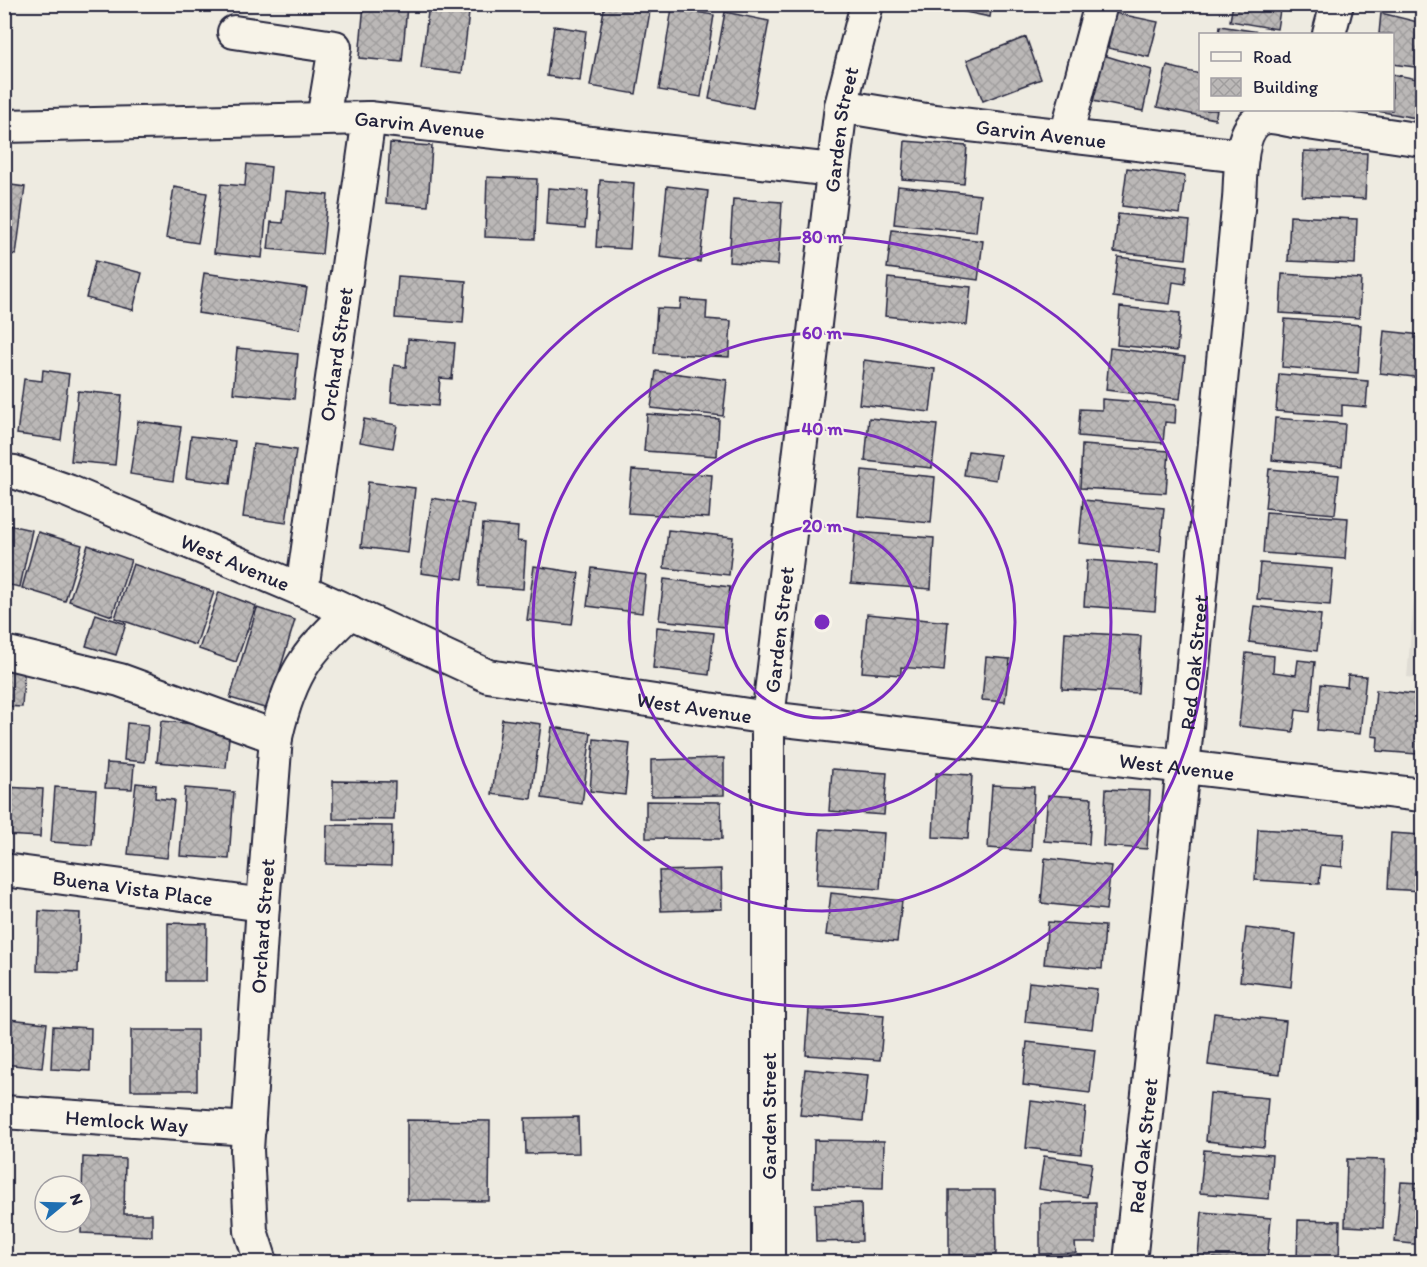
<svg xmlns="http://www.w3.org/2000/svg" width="1427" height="1267" font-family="Itim,sans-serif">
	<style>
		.built { fill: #dfdcd4 }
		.building { fill: url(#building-cross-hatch); stroke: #22223b; stroke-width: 1.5 }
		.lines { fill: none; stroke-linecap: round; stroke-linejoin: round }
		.minor-casing { stroke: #22223b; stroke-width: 36 }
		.minor { stroke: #f7f3e8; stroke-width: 32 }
		.ring { fill: none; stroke: #7b2cbf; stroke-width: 3 }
		.labels { text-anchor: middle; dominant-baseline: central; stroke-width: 4.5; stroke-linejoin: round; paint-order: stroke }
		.street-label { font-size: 21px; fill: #22223b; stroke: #f7f3e8 }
		.centre { fill: #7b2cbf; stroke: #f7f3e8; stroke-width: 3 }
		.ring-label { font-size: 18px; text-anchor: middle; font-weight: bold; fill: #7b2cbf; stroke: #f7f3e8; stroke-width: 4.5; stroke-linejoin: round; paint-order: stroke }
	</style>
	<defs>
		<pattern id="building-cross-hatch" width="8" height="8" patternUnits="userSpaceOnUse" patternTransform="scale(1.5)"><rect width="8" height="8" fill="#bbb8b7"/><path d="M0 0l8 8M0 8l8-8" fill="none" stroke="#a09e9e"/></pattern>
	</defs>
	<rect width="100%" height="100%" fill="#eeebe1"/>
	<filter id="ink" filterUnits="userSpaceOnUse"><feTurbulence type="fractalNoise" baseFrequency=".0167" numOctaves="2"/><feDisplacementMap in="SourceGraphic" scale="12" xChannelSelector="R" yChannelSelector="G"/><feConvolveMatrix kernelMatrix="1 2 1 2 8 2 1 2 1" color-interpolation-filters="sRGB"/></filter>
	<g filter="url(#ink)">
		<path class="built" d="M1422,508V679L1407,677Z"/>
		<path class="building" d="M364,4L407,6L402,62L359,58Z
			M429,4H470L462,73L421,68Z
			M605,4L651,5L636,94L590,86Z
			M927,4H992L990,17Z
			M1233,4H1281L1277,29L1230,21Z
			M672,8L714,15L701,97L659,90Z
			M725,12L769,21L753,108L709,99Z
			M1115,13L1158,22L1149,57L1108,48Z
			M1381,13L1422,23V68L1392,64V34H1379Z
			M554,26L586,31L580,81L547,76Z
			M1220,26L1272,34H1219Z
			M1026,37L1041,79L983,101L967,60Z
			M1100,54L1152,70L1143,111L1087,100Z
			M1167,66L1200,74V110H1217L1215,119L1157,107Z
			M1392,74L1422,80V119L1372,110H1392Z
			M905,141L967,146L964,184L902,179Z
			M390,143L432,146L428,206L386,203Z
			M1304,151L1367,153L1365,199L1302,196Z
			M247,164L271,167L262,258L214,253L221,184L245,186Z
			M1127,168L1185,176L1180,214L1122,206Z
			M487,177L537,179L535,239L485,237Z
			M600,180L634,183L630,249L596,247Z
			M4,184L25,187L16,255L4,253Z
			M667,186L708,191L700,262L660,257Z
			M898,186L980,195L976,232L894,224Z
			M174,187L207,193L198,243L166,238Z
			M548,188L588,191L585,228L546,225Z
			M286,191L328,195L322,254L268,249L271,222L283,223Z
			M733,199L782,202L778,265L729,262Z
			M1118,214L1190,221L1186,259L1114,252Z
			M1290,216L1357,219L1355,264L1288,261Z
			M892,230L983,241L978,280L887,268Z
			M1118,257L1187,266L1185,284L1173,282L1170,304L1113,297Z
			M95,261L142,273L133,310L86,298Z
			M204,273L307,288L300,329L198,313Z
			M1282,274L1361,279L1359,318L1280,313Z
			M398,276L466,281L463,323L395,318Z
			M888,278L971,287L967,325L885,316Z
			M681,299L707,301L706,319L731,321L729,357L654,353L657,308L680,309Z
			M1120,307L1180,313L1177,351L1117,345Z
			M1285,319L1361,325L1358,373L1282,367Z
			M1384,331L1422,335V378L1380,373Z
			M408,339L455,343L452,379L440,378L438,406L391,402L394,365L406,367Z
			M237,348L298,354L294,399L233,393Z
			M1110,348L1185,357L1180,399L1106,390Z
			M864,360L935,369L930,412L859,404Z
			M43,370L69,374L61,440L17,434L24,379L42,381Z
			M656,371L727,380L723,416L651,408Z
			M1279,374L1368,381L1366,407L1342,405V416L1276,411Z
			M78,391L122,395L115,465L71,461Z
			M1102,399L1176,405L1175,423L1165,422L1163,443L1078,436L1080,409L1102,410Z
			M647,414L719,419L717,456L644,451Z
			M869,418L937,425L932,468L865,461Z
			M1275,418L1345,424L1342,466L1272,460Z
			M364,419L397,425L393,448L360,442Z
			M138,421L181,427L173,481L130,474Z
			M191,436L235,441L230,484L186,478Z
			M253,444L296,450L286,523L243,517Z
			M1082,445L1169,451L1166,493L1080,488Z
			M968,451L1000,455L996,480L964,475Z
			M1269,469L1339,475L1335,514L1265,508Z
			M632,470L712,475L709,518L628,513Z
			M862,470L935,477L931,523L858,516Z
			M368,482L415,488L408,553L361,547Z
			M432,498L474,505L463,579L421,573Z
			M1083,500L1164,508L1160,551L1079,543Z
			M1266,512L1348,518L1345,559L1263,553Z
			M4,524L32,530L20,587L4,584Z
			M483,524L518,527L517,541L526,542L523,589L478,586Z
			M668,530L733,537L729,575L664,568Z
			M38,532L82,545L65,601L22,588Z
			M855,532L934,538L931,589L851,583Z
			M88,545L131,560L112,616L69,601Z
			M1087,560L1158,565L1155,611L1084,606Z
			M1260,563L1333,569L1330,605L1257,599Z
			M133,564L214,592L196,645L115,618Z
			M534,566L579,573L572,625L527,620Z
			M592,568L646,575L642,613L587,606Z
			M664,579L730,587L725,627L659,620Z
			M219,592L256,606L236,662L199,649Z
			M1254,606L1321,615L1317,651L1249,642Z
			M257,608L295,620L268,709L230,698Z
			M96,614L126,624L116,655L86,646Z
			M867,614L948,622L944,671L901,667V675L862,672Z
			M657,627L714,633L709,675L653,668Z
			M1065,632L1141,636L1138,693L1062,689Z
			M1246,653L1274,656L1273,672L1296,675L1298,660L1315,662L1310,712L1296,710L1293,732L1239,726Z
			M986,657L1010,659L1005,702L982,700Z
			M4,659L25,660L22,707L4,706Z
			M1348,675L1366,676L1360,734L1317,730L1321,684L1347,687Z
			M1376,690L1422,695L1417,754L1377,751L1378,737L1372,736Z
			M502,719L541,724L531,799L492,794Z
			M161,721L230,727L226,768L157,762Z
			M127,723L148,725L145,762L124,760Z
			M552,727L591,733L582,804L542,798Z
			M594,739L630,743L625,795L590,791Z
			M724,758V795L651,796V760Z
			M107,763L134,765L132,789L105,788Z
			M832,769L887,773L884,815L829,811Z
			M936,773L972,775L968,839L933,837Z
			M333,781L395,782L394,820L333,819Z
			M136,783L156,785L155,798L174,800L167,858L128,854Z
			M992,785L1034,787L1031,851L988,848Z
			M4,787L43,789L40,837L4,835Z
			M55,787L96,790L92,845L51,842Z
			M185,788L234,792L229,859L180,856Z
			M1106,789L1150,791L1147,849L1103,846Z
			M1048,795L1092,798L1089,844L1044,841Z
			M646,801L721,802L722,839L646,838Z
			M327,825L392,826L391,866L326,864Z
			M820,829L884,833L880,889L817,885Z
			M1258,829L1344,834L1342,867L1321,865L1319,884L1255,880Z
			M1391,833L1422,835V891L1388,889Z
			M1045,858L1111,866L1106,910L1041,903Z
			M721,869L722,909L661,911L659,871Z
			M831,893L902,901L897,942L826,935Z
			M39,911L80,913L78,972L37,971Z
			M1048,922L1105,926L1102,969L1044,964Z
			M168,923L207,924L206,981H168Z
			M1246,928L1296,934L1291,987L1240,981Z
			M1029,982L1097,989L1092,1029L1025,1022Z
			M809,1009L884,1015L880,1060L806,1055Z
			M1214,1013L1286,1021L1280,1074L1208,1065Z
			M8,1019L47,1023L42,1068L4,1064Z
			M53,1026L91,1028L90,1071L51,1069Z
			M131,1030H197V1090H131Z
			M1027,1042L1095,1050L1090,1093L1023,1085Z
			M805,1069L868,1075L863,1121L800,1115Z
			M1210,1093L1268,1098L1264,1147L1206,1141Z
			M1031,1101L1086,1108L1081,1154L1026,1148Z
			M578,1117L579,1153L526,1154L525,1118Z
			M407,1120L490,1121L489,1201L407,1200Z
			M814,1140L884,1141L883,1189L813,1187Z
			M1204,1150L1272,1155L1269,1199L1200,1193Z
			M1044,1156L1092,1163L1087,1197L1039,1189Z
			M83,1157L125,1159L124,1214H152V1236L81,1233Z
			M1347,1159L1385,1160L1383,1228L1345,1226Z
			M1401,1182L1422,1183V1245L1395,1242Z
			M949,1190H995L996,1254L949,1255Z
			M1096,1202V1243H1075L1076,1253L1040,1254V1203Z
			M861,1203L862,1241L816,1242L815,1204Z
			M1202,1212L1271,1218L1267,1262L1198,1257Z
			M1298,1220L1340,1221L1339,1262H1297Z"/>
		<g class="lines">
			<defs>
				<g id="minor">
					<path d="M234,32L335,47L323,119"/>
					<path d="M1329,34L1337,4"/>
					<path id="s1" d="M841,106L926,120L1242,156"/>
					<path d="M1294,121L1422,140"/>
					<path id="s2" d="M4,126L369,118L833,170"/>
					<path d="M1066,136L1101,4"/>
					<path id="s3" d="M4,471L14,472L68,491L302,590L488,676L768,718L1422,795"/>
					<path id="s4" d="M302,590L369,118"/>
					<path d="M4,652L120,680L276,737"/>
					<path id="s5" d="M4,870L263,905"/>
					<path id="s6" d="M4,1112L249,1129"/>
					<path id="s7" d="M261,1262L251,1231L247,1150L263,905L276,737C282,710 290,683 306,660C318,642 335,627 350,612"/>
					<path id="s8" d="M768,1262V718L841,106L867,4"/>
					<path id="s9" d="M1130,1262L1183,767L1239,199C1241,177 1237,117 1270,117C1278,117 1286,120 1294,121L1304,110"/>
				</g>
			</defs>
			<use href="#minor" class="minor-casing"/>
			<use href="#minor" class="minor"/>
		</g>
	</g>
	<g class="ring">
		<circle cx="822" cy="622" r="96"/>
		<circle cx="822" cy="622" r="193"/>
		<circle cx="822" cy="622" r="289"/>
		<circle cx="822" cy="622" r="385"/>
	</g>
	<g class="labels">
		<g class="street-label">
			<text stroke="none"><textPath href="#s2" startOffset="416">Garvin Avenue</textPath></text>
			<text stroke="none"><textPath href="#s8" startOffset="1137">Garden Street</textPath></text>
			<text stroke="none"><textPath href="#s1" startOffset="202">Garvin Avenue</textPath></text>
			<text stroke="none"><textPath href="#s4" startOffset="238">Orchard Street</textPath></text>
			<text stroke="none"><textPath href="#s3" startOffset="249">West Avenue</textPath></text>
			<text stroke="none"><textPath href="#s8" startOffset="633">Garden Street</textPath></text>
			<text stroke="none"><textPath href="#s9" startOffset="603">Red Oak Street</textPath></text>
			<text stroke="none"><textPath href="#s3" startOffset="735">West Avenue</textPath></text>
			<text stroke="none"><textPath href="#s3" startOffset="1221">West Avenue</textPath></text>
			<text stroke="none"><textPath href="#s5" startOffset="130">Buena Vista Place</textPath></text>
			<text stroke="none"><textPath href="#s7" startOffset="338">Orchard Street</textPath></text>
			<text transform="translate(768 1116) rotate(-90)">Garden Street</text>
			<text stroke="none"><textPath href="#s6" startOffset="123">Hemlock Way</textPath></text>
			<text stroke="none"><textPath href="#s9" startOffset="117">Red Oak Street</textPath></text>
		</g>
	</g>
	<circle cx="822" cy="622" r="9" class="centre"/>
	<g class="ring-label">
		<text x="822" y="243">80 m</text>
		<text x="822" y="339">60 m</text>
		<text x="822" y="435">40 m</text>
		<text x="822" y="532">20 m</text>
	</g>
	<rect width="1427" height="1267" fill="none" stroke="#f7f3e8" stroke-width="24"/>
	<rect x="12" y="12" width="1403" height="1243" fill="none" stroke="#22223b" stroke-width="2" filter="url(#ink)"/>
	<rect x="1199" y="33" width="195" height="78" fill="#f7f3e8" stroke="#a29fa3" stroke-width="1.5"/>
	<rect x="1211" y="52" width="30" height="9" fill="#f7f3e8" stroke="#a29fa3" stroke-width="1.5"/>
	<text x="1253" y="63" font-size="18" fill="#22223b">Road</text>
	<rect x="1211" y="78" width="30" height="18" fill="url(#building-cross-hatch)" stroke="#a29fa3" stroke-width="1.5"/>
	<text x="1253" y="93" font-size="18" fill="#22223b">Building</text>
	<g transform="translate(63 1204) rotate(71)"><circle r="28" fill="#f7f3e8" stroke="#a29fa3" stroke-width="1.5"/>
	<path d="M0-4.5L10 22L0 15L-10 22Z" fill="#1f6fb2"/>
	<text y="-9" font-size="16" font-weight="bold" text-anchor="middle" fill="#22223b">N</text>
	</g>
</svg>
